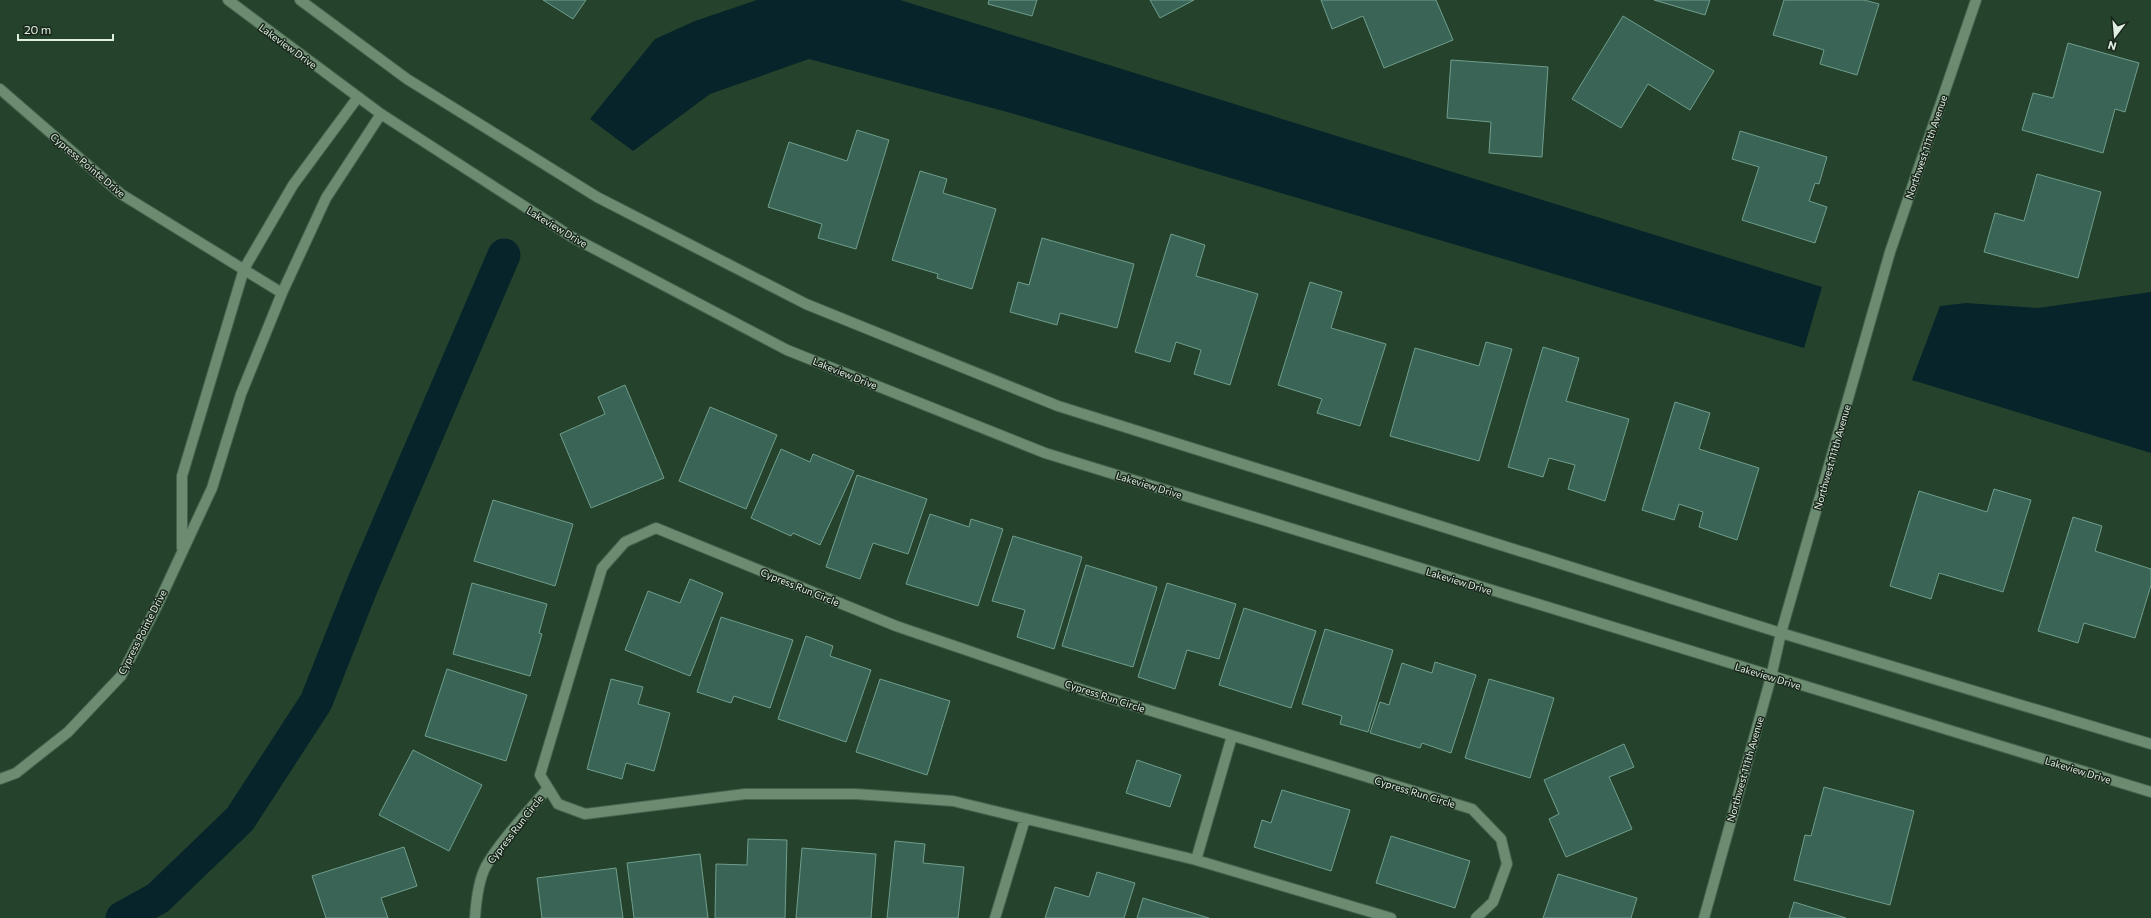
<svg xmlns="http://www.w3.org/2000/svg" width="2151" height="918" font-family="Commissioner,sans-serif">
	<style>
		.water { fill: #062429 }
		.lines { fill: none; stroke-linecap: round; stroke-linejoin: round }
		.canal { stroke: #062429; stroke-width: 33 }
		.building { fill: #3a6556; stroke: #709d8d }
		.minor-casing { stroke: #46614d; stroke-width: 12 }
		.minor { stroke: #6b8c71; stroke-width: 10 }
		.labels { text-anchor: middle; dominant-baseline: central; stroke-width: 3; stroke-linejoin: round; paint-order: stroke }
		.street-label { font-size: 10px; fill: #dff0e1; stroke: #19261b }
	</style>
	<rect width="100%" height="100%" fill="#25432c"/>
	<path class="water" d="M757,0H900L1822,287L1804,348L1011,113L809,59L710,94L633,151L590,119L655,39L695,21Z
		M2151,292V453L1912,380L1940,306L1966,303L2038,308Z"/>
	<g class="lines">
		<path class="canal" d="M122,918L158,898L240,819L316,702L362,586L504,255"/>
	</g>
	<path class="building" d="M543,0H586L573,19Z
		M989,0H1037L1032,16L988,4Z
		M1150,0H1194L1160,18Z
		M1321,0H1436L1453,40L1384,68L1363,16L1332,29Z
		M1654,0H1710L1705,15Z
		M1784,0H1864L1879,4L1857,75L1820,64L1824,50L1773,35Z
		M1623,16L1714,71L1690,110L1648,84L1621,128L1572,99Z
		M2068,43L2139,63L2125,112L2115,109L2103,153L2022,130L2033,93L2053,98Z
		M1451,60L1548,67L1542,157L1489,153L1491,122L1447,118Z
		M857,130L889,140L856,249L818,238L822,224L768,207L789,142L847,161Z
		M1740,131L1827,157L1819,184L1815,183L1809,201L1827,207L1815,243L1742,220L1759,167L1732,159Z
		M920,171L947,179L943,193L996,209L972,289L937,278L938,274L892,260Z
		M2037,174L2101,192L2078,278L1984,252L1995,213L2024,221Z
		M1171,234L1205,245L1196,276L1258,294L1230,385L1194,374L1201,350L1176,342L1170,362L1135,352Z
		M1042,238L1134,264L1117,328L1060,313L1057,325L1010,312L1018,282L1029,285Z
		M1310,282L1342,292L1331,328L1386,344L1360,426L1317,413L1322,399L1278,385Z
		M1486,342L1512,349L1479,461L1390,436L1415,348L1479,366Z
		M1543,347L1579,358L1566,401L1629,419L1605,501L1568,489L1575,465L1549,458L1543,477L1508,467Z
		M625,385L664,478L591,508L560,434L605,414L598,397Z
		M1675,402L1710,413L1699,449L1759,468L1737,540L1699,527L1703,512L1679,504L1674,520L1642,510Z
		M710,407L777,435L746,509L679,481Z
		M781,449L810,462L813,454L854,471L820,545L793,533L791,536L751,518Z
		M857,475L927,499L908,554L873,543L860,579L826,567Z
		M1994,489L2031,500L2003,592L1939,573L1931,599L1890,586L1919,491L1987,512Z
		M493,500L573,524L555,586L474,561Z
		M930,514L969,527L971,519L1003,529L978,606L906,584Z
		M2073,517L2102,526L2095,551L2151,569V585L2135,638L2084,623L2078,643L2038,631Z
		M1013,536L1082,557L1054,649L1017,637L1025,610L992,601Z
		M1086,565L1157,587L1133,667L1062,646Z
		M690,579L723,593L690,676L625,650L648,591L680,603Z
		M472,583L547,604L539,633L542,634L530,676L453,654Z
		M1167,583L1236,604L1219,659L1187,650L1175,689L1138,677Z
		M1244,608L1316,631L1291,708L1219,685Z
		M721,617L793,640L770,708L734,696L731,703L697,692Z
		M1325,629L1393,650L1368,732L1340,724L1342,716L1302,704Z
		M806,636L833,646L830,656L871,670L846,742L778,719Z
		M1435,662L1476,675L1451,753L1422,743L1420,748L1370,733L1380,702L1389,705L1402,663L1432,673Z
		M447,669L527,695L506,761L425,736Z
		M611,679L643,687L638,704L670,713L654,771L626,763L622,779L587,769Z
		M880,679L950,701L927,775L856,752Z
		M1489,679L1554,698L1530,778L1465,758Z
		M1624,744L1634,767L1609,777L1632,829L1566,857L1549,819L1559,814L1544,780Z
		M413,750L482,785L449,851L379,815Z
		M1137,760L1181,775L1170,807L1126,793Z
		M1824,787L1914,811L1890,905L1794,880L1805,835L1811,836Z
		M1282,790L1350,810L1331,871L1254,847L1262,820L1271,823Z
		M1391,836L1470,861L1455,908L1376,883Z
		M748,839L787,840L785,918H715L716,864L747,865Z
		M895,841L925,844L923,863L964,867L958,918H887Z
		M404,847L417,886L381,898L388,918H326L312,876Z
		M802,848L876,854L871,918H796Z
		M700,854L708,918H634L627,863Z
		M616,868L623,918H542L537,878Z
		M1097,872L1135,883L1124,918H1045L1055,887L1089,897Z
		M1558,874L1637,898L1631,918H1543Z
		M1143,898L1209,918H1137Z
		M1794,902L1846,918H1789Z"/>
	<g class="lines">
		<defs>
			<path id="minor" d="M228,0L381,114L572,237L787,350L1045,453L2151,792
				M300,0L407,79L597,197L806,304L1058,406L1781,633L2151,744
				M0,89L121,194L282,293
				M182,548V476L244,269L293,185L358,97
				M0,779L16,773L68,732L121,676L158,604L212,488L241,394L282,293L326,198L381,114
				M1196,860L1232,736
				M475,918C476,902 478,881 486,866C501,840 528,812 548,788
				M995,918L1025,819
				M1391,918L1196,860L953,801L856,794H745L585,814L558,804L540,775L602,568L625,542L656,528L896,626L1083,690L1472,809L1501,839L1507,864L1493,902L1476,918
				M1704,918L1771,677L1781,633L1890,252L1976,0"/>
		</defs>
		<use href="#minor" class="minor-casing"/>
		<use href="#minor" class="minor"/>
	</g>
	<g class="labels">
		<g class="street-label">
			<text transform="translate(288 46) rotate(36)">Lakeview Drive</text>
			<text transform="translate(1926 147) rotate(-71)">Northwest 111th Avenue</text>
			<text transform="translate(88 165) rotate(40)">Cypress Pointe Drive</text>
			<text transform="translate(557 227) rotate(31)">Lakeview Drive</text>
			<text transform="translate(845 373) rotate(22)">Lakeview Drive</text>
			<text transform="translate(1832 457) rotate(-74)">Northwest 111th Avenue</text>
			<text transform="translate(1149 485) rotate(17)">Lakeview Drive</text>
			<text transform="translate(1459 581) rotate(17)">Lakeview Drive</text>
			<text transform="translate(800 587) rotate(22)">Cypress Run Circle</text>
			<text transform="translate(142 632) rotate(-63)">Cypress Pointe Drive</text>
			<text transform="translate(1768 676) rotate(17)">Lakeview Drive</text>
			<text transform="translate(1105 696) rotate(18)">Cypress Run Circle</text>
			<text transform="translate(1745 769) rotate(-74)">Northwest 111th Avenue</text>
			<text transform="translate(2078 770) rotate(17)">Lakeview Drive</text>
			<text transform="translate(1415 792) rotate(17)">Cypress Run Circle</text>
			<text transform="translate(515 829) rotate(-52)">Cypress Run Circle</text>
		</g>
	</g>
	<g transform="translate(2115 36) rotate(196)" stroke="#19261b" stroke-width="3" paint-order="stroke">
	<path d="M0-3L7 15L0 10L-7 15Z" fill="#dff0e1"/>
	<text y="-6" font-size="11" font-weight="bold" text-anchor="middle" fill="#dff0e1">N</text>
	</g>
	<path d="M18 34v6h95v-6" fill="none" stroke="#dff0e1" stroke-width="2"/>
	<text x="24" y="34" font-size="12" fill="#dff0e1" stroke="#19261b" stroke-width="3" paint-order="stroke">20 m</text>
</svg>
